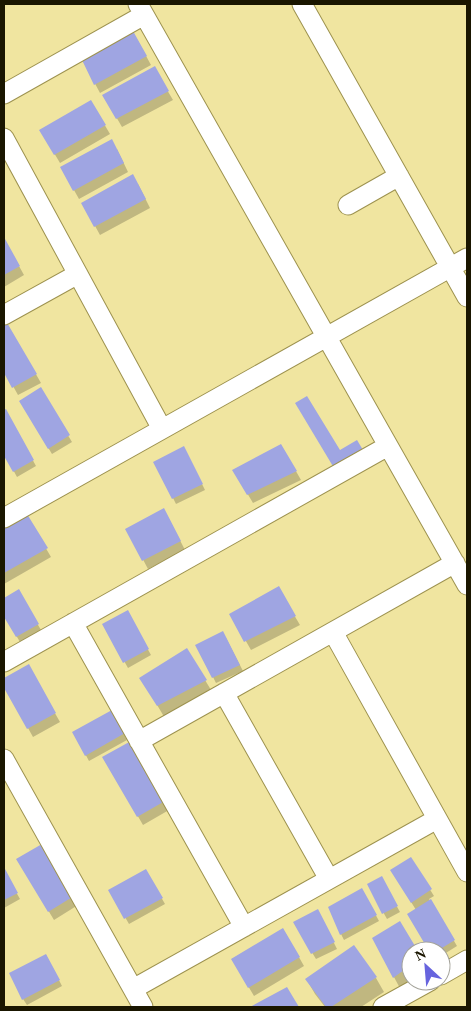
<svg xmlns="http://www.w3.org/2000/svg" width="471" height="1011" font-family="'Times New Roman',serif">
	<style>
		.shadow { fill: #0003 }
		.building { fill: #9fa5e2 }
		.lines { fill: none; stroke-linecap: round; stroke-linejoin: round }
		.minor-casing { stroke: #9d924f; stroke-width: 21 }
		.minor { stroke: #fff; stroke-width: 19 }
	</style>
	<rect width="100%" height="100%" fill="#f0e5a0"/>
	<path class="shadow" d="M133,32L151,65L100,93L83,61Z
		M154,68L173,100L122,127L104,96Z
		M91,102L110,134L60,163L41,131Z
		M117,149L128,172L79,199L61,167Z
		M138,184L150,208L100,235L83,204Z
		M4,239L24,275L4,287Z
		M6,322L41,383L18,395L4,370V324Z
		M40,389L72,442L52,454L20,401Z
		M5,410L36,466L17,477L4,453V411Z
		M281,445L301,480L253,503L234,471Z
		M187,454L205,490L176,504L155,462Z
		M27,516L51,557L4,584V529Z
		M169,519L185,550L148,569L127,529Z
		M278,588L300,625L251,650L231,615Z
		M18,591L41,630L20,642L4,615V600Z
		M127,612L151,655L128,668L104,625Z
		M226,638L243,671L216,683L213,677Z
		M187,650L214,695L166,720L141,678Z
		M28,666L60,722L33,737L4,685V680Z
		M112,712L127,740L89,761L74,733Z
		M130,743L169,810L143,825L104,758Z
		M42,846L78,905L54,920L18,860Z
		M411,859L434,896L429,899L457,946L441,956V951H430L416,910L392,871Z
		M4,871L20,899L4,908Z
		M146,871L165,904L129,924L110,891Z
		M381,878L400,912L387,919L368,885Z
		M362,890L379,921L344,940L341,934Z
		M321,917L337,949L316,959L294,923Z
		M283,929L304,966L254,996L232,959Z
		M373,938L416,951H411V981L402,992Z
		M46,955L62,986L27,1005L23,999Z
		M376,978L384,992L361,1007H325L315,994L307,980Z"/>
	<path class="building" d="M133,31L147,56L94,85L82,60Z
		M155,66L169,91L116,119L102,95Z
		M91,100L106,125L54,155L39,130Z
		M112,139L124,163L73,191L60,167Z
		M133,174L146,199L94,227L81,203Z
		M4,237L20,266L4,275Z
		M6,321L37,374L12,388L4,373V322Z
		M41,387L70,435L48,449L19,401Z
		M307,396L340,450L357,440L363,450L334,468L295,403Z
		M6,409L34,460L13,472L4,456V410Z
		M281,444L297,471L247,495L232,470Z
		M184,446L203,484L172,499L153,462Z
		M164,508L181,541L142,561L125,529Z
		M27,514L48,548L4,573V527Z
		M279,586L296,616L244,642L229,614Z
		M19,589L39,624L16,637L4,617V598Z
		M128,610L149,649L123,663L102,624Z
		M223,631L240,665L212,678L195,645Z
		M187,648L207,680L157,706L139,678Z
		M29,664L56,713L27,729L4,688V678Z
		M112,710L125,733L85,756L72,732Z
		M131,741L165,801L137,817L102,757Z
		M42,844L74,896L48,912L16,859Z
		M411,857L432,889L411,903L390,870Z
		M4,867L18,893L4,900Z
		M146,869L163,898L124,919L108,890Z
		M382,876L398,906L382,914L367,884Z
		M362,888L377,915L340,935L328,907Z
		M431,899L455,940L437,951H429L407,914Z
		M318,909L335,942L311,954L293,922Z
		M400,921L418,951H411V965L393,978L372,938Z
		M283,928L300,957L248,988L231,959Z
		M354,945L377,977L331,1007H326L305,979Z
		M46,954L60,980L22,1000L9,973Z
		M287,987L299,1007H250Z"/>
	<g class="lines">
		<defs>
			<path id="minor" d="M138,4L467,585
				M302,4L467,297
				M4,94L144,15
				M4,138L162,429
				M348,205L399,176
				M4,315L78,274
				M4,518L467,258
				M73,623L244,927
				M333,632L467,872
				M4,662L388,446
				M224,693L329,879
				M139,741L455,563
				M4,759L143,1007
				M441,975L467,960
				M133,989L437,819
				M383,1007L430,981"/>
		</defs>
		<use href="#minor" class="minor-casing"/>
		<use href="#minor" class="minor"/>
	</g>
	<rect width="471" height="1011" fill="none" stroke="#1a1600" stroke-width="10"/>
	<g transform="translate(426 966) rotate(334)"><circle r="24" fill="#ffffff" stroke="#a3a299"/>
	<path d="M0-4L9 19L0 12L-9 19Z" fill="#6764de"/>
	<text y="-8" font-size="14" font-weight="bold" text-anchor="middle" fill="#1a1600">N</text>
	</g>
</svg>
